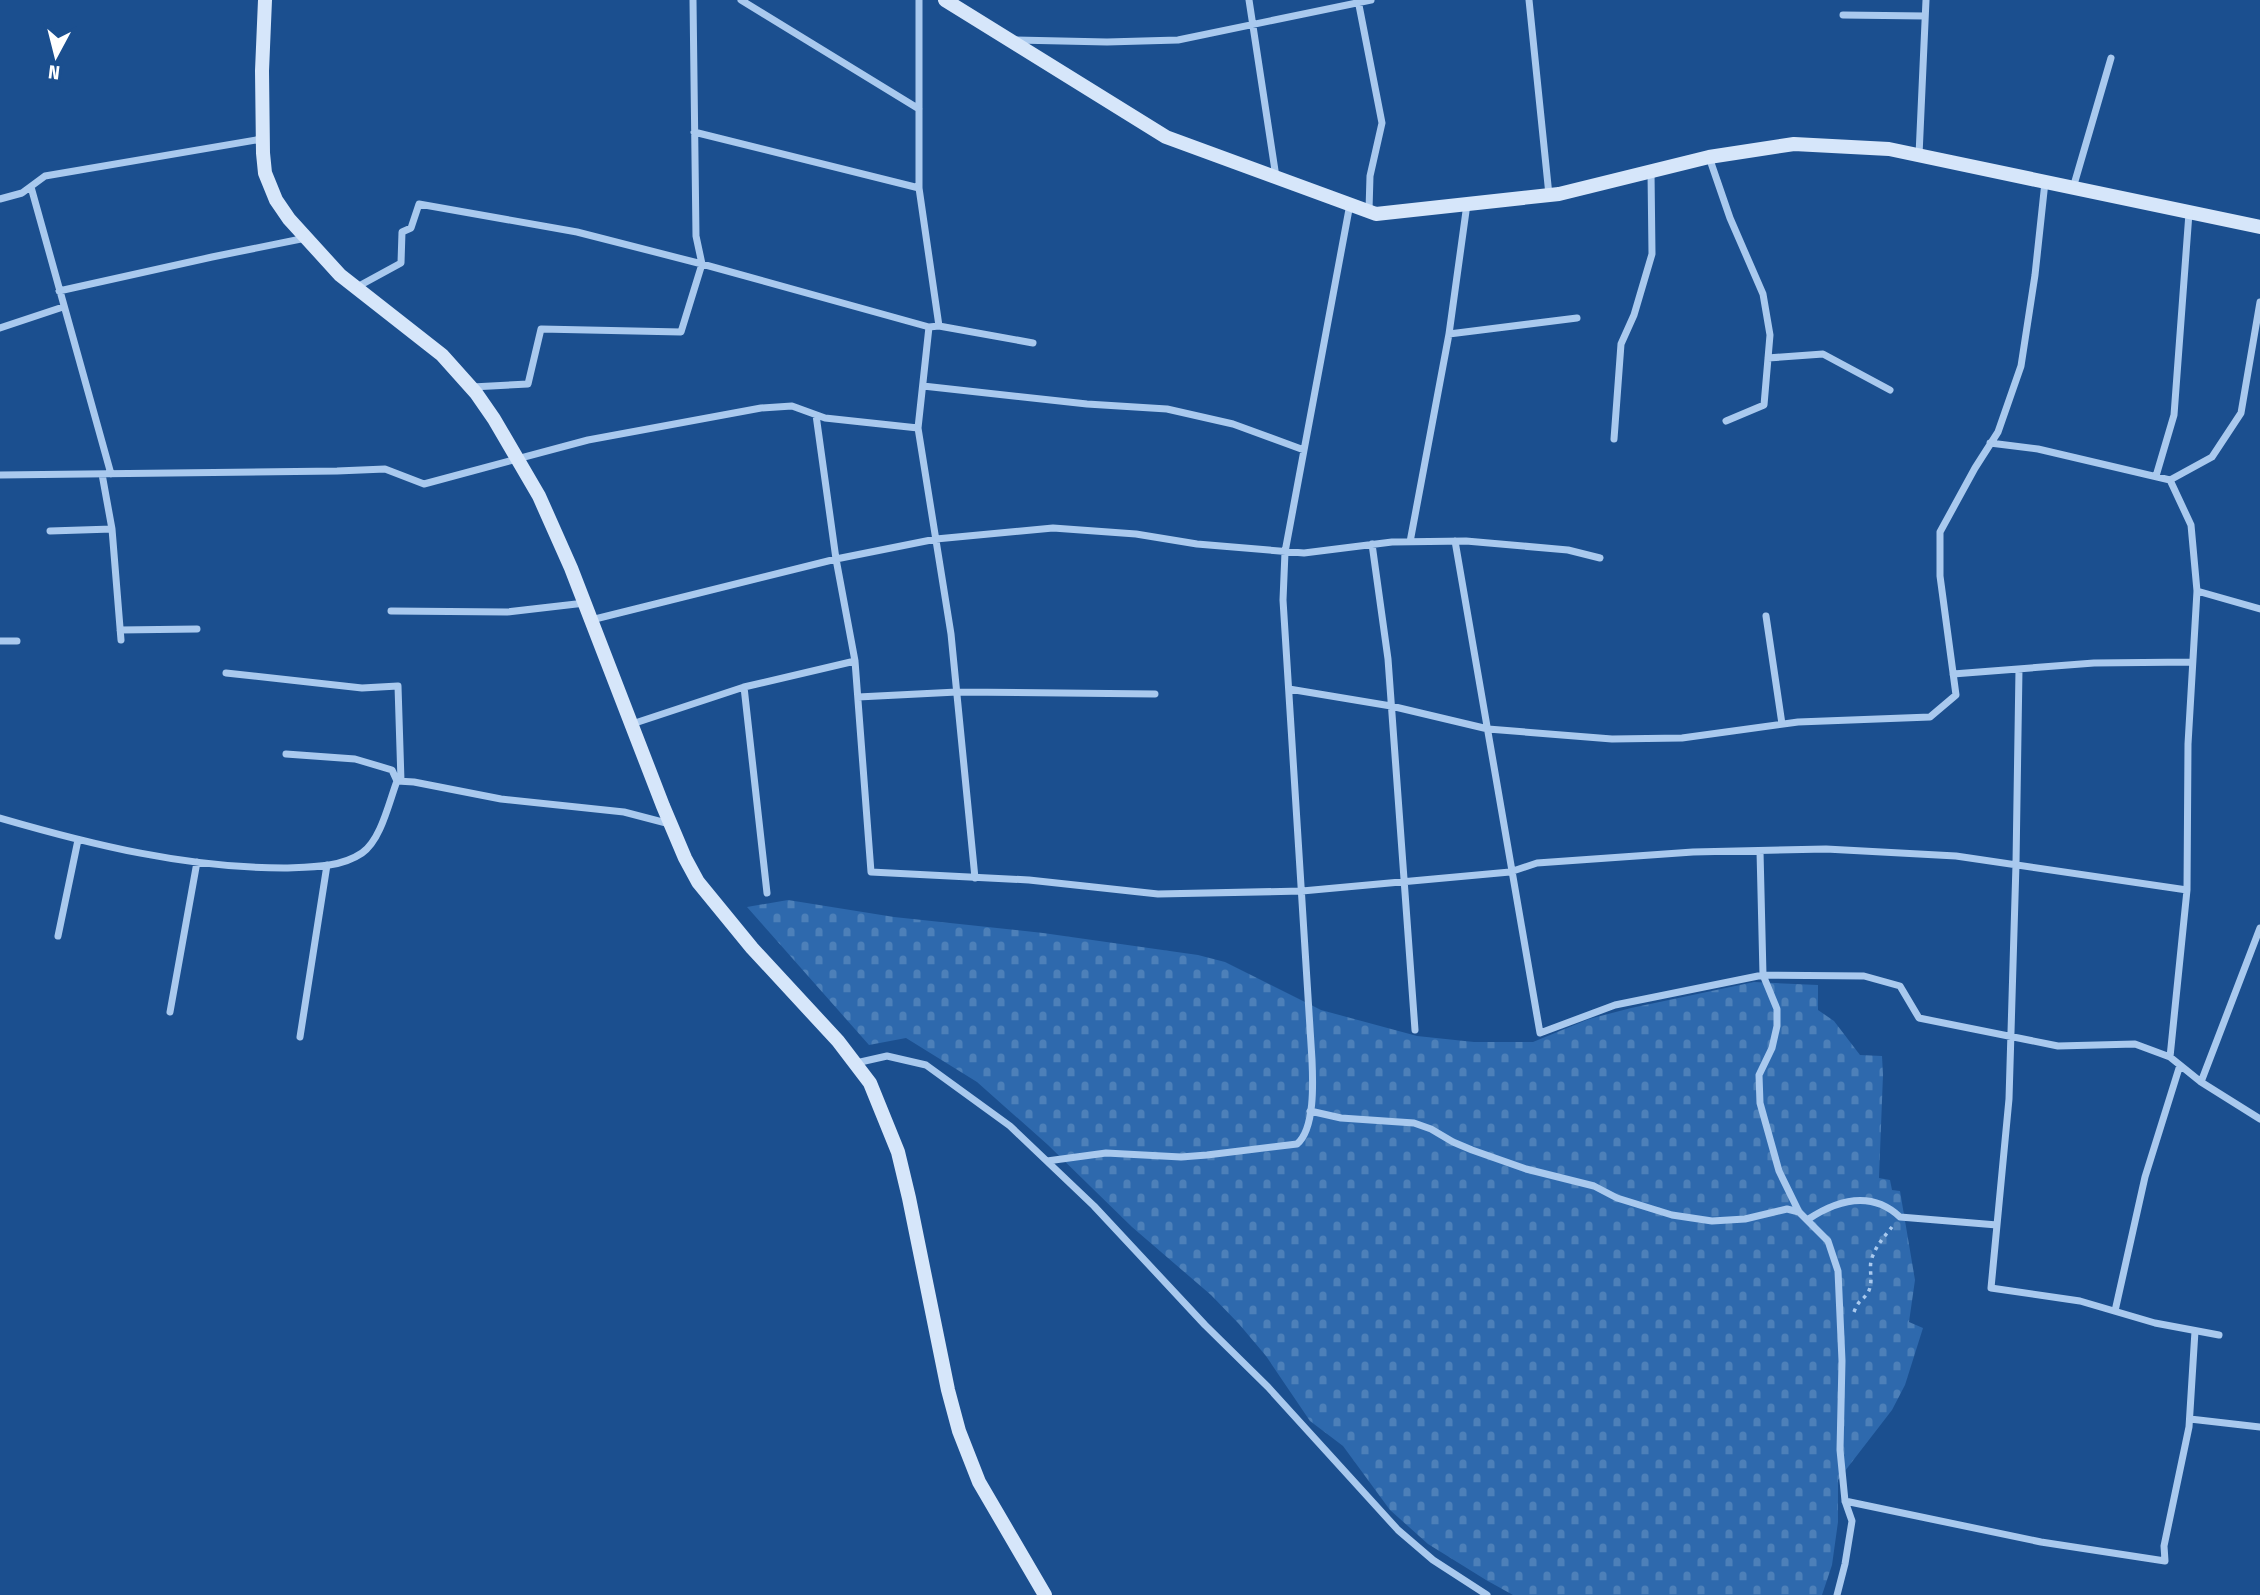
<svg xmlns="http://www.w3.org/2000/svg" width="2260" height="1595" font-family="'Fira Sans Condensed',sans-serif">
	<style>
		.cemetery { fill: url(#cemetery-stones) }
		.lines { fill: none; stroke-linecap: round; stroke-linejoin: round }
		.path { stroke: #a9c9ee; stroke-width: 3.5; stroke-dasharray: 3.5 5; stroke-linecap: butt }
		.street { stroke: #a9c9ee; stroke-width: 7 }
		.secondary { stroke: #d6e6fa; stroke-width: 14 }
	</style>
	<defs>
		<pattern id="cemetery-stones" width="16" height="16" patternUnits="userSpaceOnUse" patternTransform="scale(1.75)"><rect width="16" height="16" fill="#2e69ad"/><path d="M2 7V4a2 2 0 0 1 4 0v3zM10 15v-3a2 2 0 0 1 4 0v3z" fill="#4d80b9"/></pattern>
	</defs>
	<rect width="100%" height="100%" fill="#1b4f8f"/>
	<path class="cemetery" d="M788,900L894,917L1043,933L1198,955L1225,962L1321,1010L1417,1036L1474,1042H1533L1589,1019L1631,1008L1754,982L1818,985V1010L1834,1021L1860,1055L1882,1056L1883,1075L1879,1178L1890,1180L1892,1190L1900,1191L1915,1280L1909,1322L1923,1328L1905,1385L1892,1410L1838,1480V1522L1832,1565L1822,1595H1513L1486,1580L1428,1544L1390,1510L1343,1446L1310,1421L1266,1356L1239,1324L1211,1295L1132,1227L1048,1145L977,1082L906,1038L869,1045L747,907Z"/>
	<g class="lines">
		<path class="path" d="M1854,1312C1859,1299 1861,1302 1867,1294C1874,1284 1869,1272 1871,1261C1875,1247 1883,1238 1892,1227"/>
		<path class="street" d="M741,0L919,109
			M919,0V188L939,326
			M1249,0L1276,177
			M1358,0L1382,123L1370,176L1369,210
			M1529,0L1549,195
			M1843,15L1925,16
			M1015,40L1107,42L1178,40L1371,0
			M694,132L919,188
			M1919,155L1926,0
			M1709,157L1730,218L1763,294L1770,335L1764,405L1726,421
			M31,187L111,474
			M2073,188L2111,58
			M0,199L22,193L45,176L262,139
			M357,287L401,263L402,232L411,228L419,204L577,232L702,264L929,327L939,326L1033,343
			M59,291L212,257L306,238
			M929,327L918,428L951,634L975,878
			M0,328L63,307
			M1449,334L1577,318
			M1768,358L1823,354L1890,390
			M923,386L1087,404L1167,409L1233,424L1304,450
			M472,387L528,384L541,329L681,332L702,264L696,236L693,0
			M816,415L836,559L855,661L871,872L1029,880L1158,894L1302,891L1510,872L1537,863L1693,852L1826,849L1956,856L2187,890
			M1614,439L1621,344L1634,315L1652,254L1651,172
			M1990,443L2038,449L2170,480L2191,525L2197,591L2188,744L2187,890L2170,1057
			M102,474L112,529L121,640
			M0,475L337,471L385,469L424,484L588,440L761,408L792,406L825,418L918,428
			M2156,476L2174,415L2189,213
			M2170,480L2212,457L2241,413L2260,302
			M50,531L112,529
			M1455,541L1540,1033L1615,1005L1763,975L1864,976L1900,986L1919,1018L2058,1046L2135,1044L2170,1057L2201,1082L2260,1119
			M1410,542L1449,334L1467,204
			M1372,544L1388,659L1415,1030
			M2197,591L2260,609
			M391,611L507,612L585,603
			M1766,616L1782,724
			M591,620L836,559L936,539L1053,528L1136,534L1197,544L1304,553L1392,542L1466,541L1568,550L1600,558
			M120,630L197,629
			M0,641H17
			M2019,669L2016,864L2009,1099L1991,1288L2080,1301L2155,1323L2219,1335
			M226,673L362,688L398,686L401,781
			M1953,674L2094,663L2192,662
			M744,687L767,893
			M1289,689L1391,706L1488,729L1612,739L1682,738L1798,722L1930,717L1956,695L1940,576V532L1975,468L1998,432L2021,366L2035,275L2045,182
			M858,697L957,692L1155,694
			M632,724L744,687L855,661
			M286,754L355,759L392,770L397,781
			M0,818C93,845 187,868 284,868C310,867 340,868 362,853C381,840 389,802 397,781L414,782L501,799L624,812L670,824
			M1760,851L1763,975L1777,1009V1026L1772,1048L1759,1075L1760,1103L1779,1171L1799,1212
			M58,936L78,840
			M170,1012L197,862
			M300,1037L327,865
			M856,1063L887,1056L926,1065L1010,1126L1094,1206L1205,1325L1268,1387L1398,1530L1433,1560L1487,1595
			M2201,1082L2260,928
			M1310,1111L1341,1118L1414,1123L1431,1129L1453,1142L1472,1150L1526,1169L1594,1186L1617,1198L1672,1215L1712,1221L1745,1219L1787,1209L1799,1212L1828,1241L1838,1271L1842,1361L1840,1450L1845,1501L1852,1521L1845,1564L1837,1595
			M1047,1161L1106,1153L1181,1157L1207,1155L1297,1144C1315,1129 1313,1082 1312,1060L1283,600L1285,552L1350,204
			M1807,1220C1837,1200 1871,1190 1900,1217L1997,1225
			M2115,1311L2145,1177L2180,1065
			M2190,1419L2260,1427
			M1845,1501L2041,1542L2165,1561L2164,1546L2189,1427L2195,1331"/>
		<path class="secondary" d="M265,0L262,71L263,153L265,173L276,200L289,219L340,275L442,355L476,393L494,419L539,496L571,568L663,806L685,858L698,882L752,948L838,1041L870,1083L898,1152L909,1198L948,1390L959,1431L979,1482L1045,1595
			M945,0L1166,137L1376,214L1559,194L1709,157L1794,144L1889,149L2260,227"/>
	</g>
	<g transform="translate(56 56) rotate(187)" stroke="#1b4f8f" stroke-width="5" paint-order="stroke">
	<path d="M0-5L12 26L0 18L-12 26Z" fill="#ffffff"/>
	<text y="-10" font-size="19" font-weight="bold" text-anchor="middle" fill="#ffffff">N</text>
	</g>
</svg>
